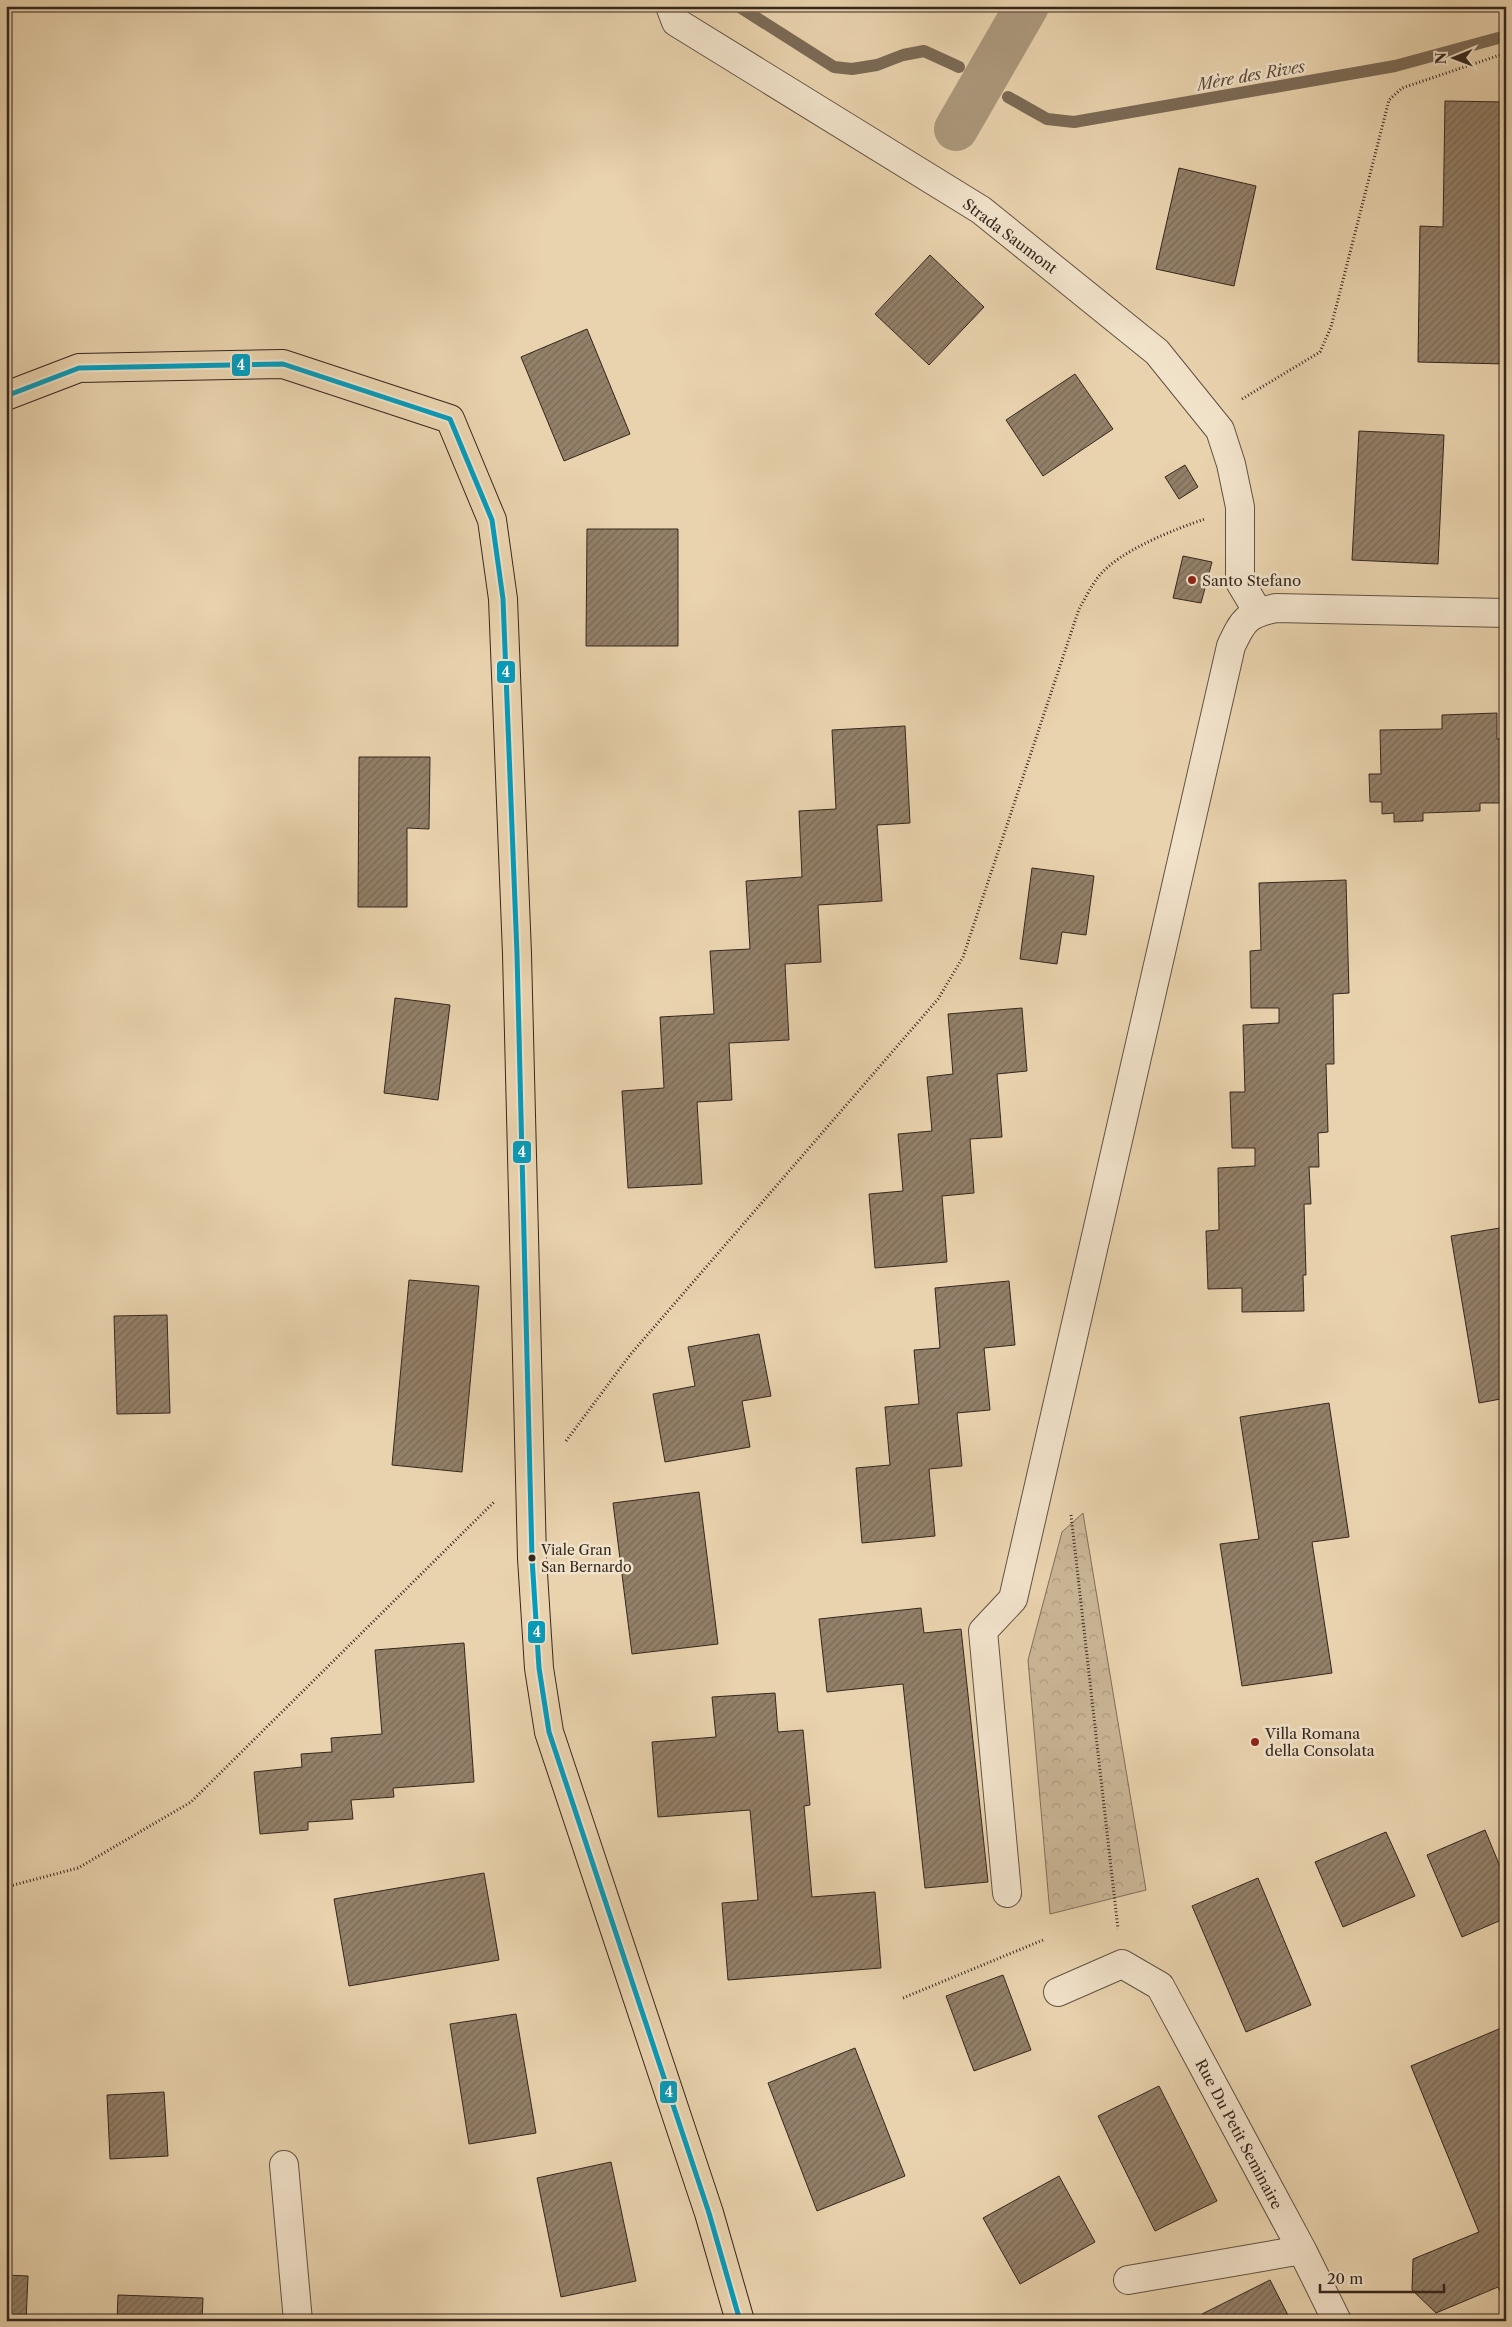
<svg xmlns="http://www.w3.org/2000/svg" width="1512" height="2327" font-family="'Libre Caslon Text',serif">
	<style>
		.forest { fill: url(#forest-crowns); stroke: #806e5a }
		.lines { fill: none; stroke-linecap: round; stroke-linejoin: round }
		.stream { stroke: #7c6b57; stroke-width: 12 }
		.canal { stroke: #ac997d; stroke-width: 44 }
		.building { fill: url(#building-hatch); stroke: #35271e }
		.minor-casing { stroke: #625242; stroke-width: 30 }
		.major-casing { stroke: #35271e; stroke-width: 30 }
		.path { stroke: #35271e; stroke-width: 3; stroke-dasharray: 1 2.5; stroke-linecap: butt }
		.minor { stroke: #f1e2ca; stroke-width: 28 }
		.major { stroke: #e9d3ae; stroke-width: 28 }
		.bus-1-casing { stroke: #f1e2ca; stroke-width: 9 }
		.bus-1 { stroke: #059cbc; stroke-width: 5 }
		.poi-dot { fill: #8f2418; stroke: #f1e2ca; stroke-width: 2 }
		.bus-dot { fill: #35271e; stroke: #f1e2ca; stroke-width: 2 }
		.labels { text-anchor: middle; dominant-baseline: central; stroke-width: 5; stroke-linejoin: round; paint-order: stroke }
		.bus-label { font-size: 14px; fill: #35271e; stroke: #f1e2ca; text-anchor: start }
		.street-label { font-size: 15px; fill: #35271e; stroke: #f1e2ca }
		.poi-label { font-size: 15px; fill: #35271e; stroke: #f1e2ca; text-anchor: start }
		.water-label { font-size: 16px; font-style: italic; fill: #59493a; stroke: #f1e2ca }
		.line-badge { stroke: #f1e2ca; stroke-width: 2 }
		.badge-label { font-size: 14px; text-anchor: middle; font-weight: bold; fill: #fff }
	</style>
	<defs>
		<pattern id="forest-crowns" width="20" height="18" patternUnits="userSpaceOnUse" patternTransform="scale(1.25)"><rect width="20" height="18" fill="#cab696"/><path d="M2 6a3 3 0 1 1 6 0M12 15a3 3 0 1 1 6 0" fill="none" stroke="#ae9c81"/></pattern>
		<pattern id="building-hatch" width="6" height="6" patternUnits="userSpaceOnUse" patternTransform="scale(1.25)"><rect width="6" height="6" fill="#938069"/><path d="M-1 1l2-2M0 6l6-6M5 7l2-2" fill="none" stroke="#796956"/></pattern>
	</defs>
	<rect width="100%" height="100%" fill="#e9d3ae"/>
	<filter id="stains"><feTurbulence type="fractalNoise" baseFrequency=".004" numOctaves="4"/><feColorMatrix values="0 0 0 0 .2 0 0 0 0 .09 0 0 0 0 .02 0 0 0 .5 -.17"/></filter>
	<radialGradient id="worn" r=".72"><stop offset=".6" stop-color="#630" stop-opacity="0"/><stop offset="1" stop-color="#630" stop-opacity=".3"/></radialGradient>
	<path class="forest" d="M1083,1513L1146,1890L1050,1914L1028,1660L1062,1532Z"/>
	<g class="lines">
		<path class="stream" d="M738,6L834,67L852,69L877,65L903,55L924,51L959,67
			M1008,97L1047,119L1074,122L1395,66L1502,37"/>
		<path class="canal" d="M956,129L1027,6"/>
	</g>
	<path class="building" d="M1445,101L1506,102V364L1418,362L1420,226L1443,227Z
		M1179,168L1256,186L1234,286L1156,269Z
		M930,255L984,307L929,365L875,314Z
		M587,329L630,434L564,461L521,357Z
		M1075,374L1113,429L1043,476L1006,420Z
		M1359,431L1444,435L1438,564L1352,560Z
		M1185,465L1198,487L1179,499L1165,477Z
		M587,529H678V646H586Z
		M1183,556L1212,562L1201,603L1173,598Z
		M1497,713V739H1506V803H1480V811L1423,813V821L1394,822V813L1382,814V802H1370L1369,774H1381L1380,730L1442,729V715Z
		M905,726L910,823L877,825L882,901L818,905L821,962L785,964L789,1040L729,1043L732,1100L697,1102L702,1184L628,1188L622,1091L664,1088L660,1017L714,1014L710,951L750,949L746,881L802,877L799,811L836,809L832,730Z
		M359,757H430L429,829L407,828V907H358Z
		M1032,868L1094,876L1086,935L1062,932L1057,964L1020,959Z
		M1346,880L1349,993L1333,994L1334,1064H1326L1328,1132L1318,1133L1319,1167H1309L1311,1204H1304L1306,1275H1303L1304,1311L1242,1312V1288L1208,1289L1206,1231L1219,1230L1218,1168L1255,1166V1148H1232L1230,1092H1245L1243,1025L1279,1023V1008H1251L1250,951L1261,950L1259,883Z
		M395,998L450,1005L438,1100L384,1093Z
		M1022,1008L1027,1071L997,1074L1002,1137L970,1139L974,1193L942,1196L947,1262L875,1268L869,1194L903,1191L898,1134L932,1131L927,1077L953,1074L948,1014Z
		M1506,1227V1398L1479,1403L1451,1236Z
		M409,1280L479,1286L462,1472L392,1465Z
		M1009,1281L1015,1345L984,1348L990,1410L957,1413L962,1466L929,1469L935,1536L862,1543L856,1468L890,1465L885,1407L919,1404L914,1350L940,1348L935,1288Z
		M167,1315L170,1413L117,1414L114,1316Z
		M759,1334L771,1396L742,1401L750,1447L665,1462L653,1394L695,1386L688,1347Z
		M1329,1403L1349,1537L1312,1542L1332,1673L1242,1686L1220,1544L1259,1539L1240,1417Z
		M699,1492L718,1644L632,1654L613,1503Z
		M921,1608L924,1633L961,1629L988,1882L925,1888L903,1684L827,1692L819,1619Z
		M464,1643L474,1782L393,1788L394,1797L351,1800L353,1819L308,1822V1830L260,1834L254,1772L302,1767L301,1754L332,1752L331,1738L382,1734L375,1650Z
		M775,1693L778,1732L803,1730L810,1805L804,1806L812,1897L875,1892L881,1968L728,1980L722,1903L758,1900L750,1810L658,1817L652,1742L716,1737L712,1697Z
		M1485,1830L1506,1881V1918L1462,1937L1427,1855Z
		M1386,1832L1415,1896L1343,1927L1315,1862Z
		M484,1873L499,1960L349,1986L334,1899Z
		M1258,1878L1311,2005L1246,2032L1192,1906Z
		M1003,1975L1031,2050L974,2071L946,1996Z
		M516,2014L536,2133L469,2144L450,2024Z
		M1506,2026V2306L1498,2287L1436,2313L1412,2290L1413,2259L1479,2232L1411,2066Z
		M855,2048L905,2176L817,2211L768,2083Z
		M1159,2086L1217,2201L1155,2231L1098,2116Z
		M164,2092L168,2156L110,2159L107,2095Z
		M611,2162L636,2281L561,2297L537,2178Z
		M1059,2176L1095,2242L1020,2284L983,2218Z
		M6,2275L28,2276L26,2321H6Z
		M1270,2280L1291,2321H1205L1202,2314Z
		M118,2295L203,2298L202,2321H117Z"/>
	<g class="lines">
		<defs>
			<path id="minor" d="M670,6L676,22L981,210L1157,352L1220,430L1231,464L1240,507V582L1258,612
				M1007,1893L983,1631L1013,1599L1231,646C1243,620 1247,614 1276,608L1506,613
				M1058,1992L1122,1964L1160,1986L1302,2250L1337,2321
				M284,2165L298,2321
				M1128,2280L1302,2250"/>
			<path id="major" d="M6,396L79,368L283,364L450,419L492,520L503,599L517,954L532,1558L539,1668L549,1732L709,2213L740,2321"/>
		</defs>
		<use href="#minor" class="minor-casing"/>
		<use href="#major" class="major-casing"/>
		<path class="path" d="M1502,6L1506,12
			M1242,399L1320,352L1331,327L1389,100L1402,88L1506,53
			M566,1441L630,1355L938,999L963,957L1079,609C1085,599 1091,586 1099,576C1119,551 1175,529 1205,519
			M1071,1515L1118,1929
			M6,1887L78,1868L191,1802L494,1502
			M903,1998L1043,1940"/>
		<use href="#minor" class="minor"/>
		<use href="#major" class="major"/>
		<defs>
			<path id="bus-1" d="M6,396L79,368L283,364L450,419L492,520L503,599L517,954L532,1558L539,1668L549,1732L709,2213L740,2321"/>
		</defs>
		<use href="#bus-1" class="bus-1-casing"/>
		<use href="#bus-1" class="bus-1"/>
	</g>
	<g class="poi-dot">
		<circle cx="1192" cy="580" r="5"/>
		<circle cx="1255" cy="1742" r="5"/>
	</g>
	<circle class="bus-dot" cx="532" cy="1558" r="4.5"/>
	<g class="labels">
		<g class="bus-label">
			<text x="541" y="1550">Viale Gran<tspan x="541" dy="17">San Bernardo</tspan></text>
		</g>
		<g class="street-label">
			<text transform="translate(1010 236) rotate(37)">Strada Saumont</text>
			<text transform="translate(1239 2134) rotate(62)">Rue Du Petit Seminaire</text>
		</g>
		<g class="poi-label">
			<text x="1202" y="580">Santo Stefano</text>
			<text x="1265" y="1733">Villa Romana<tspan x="1265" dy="17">della Consolata</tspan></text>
		</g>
		<g class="water-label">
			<text transform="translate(1251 75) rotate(-10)">Mère des Rives</text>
		</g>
	</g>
	<g class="line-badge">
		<rect x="231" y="353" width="20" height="24" rx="5" fill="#059cbc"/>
		<rect x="496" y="660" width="20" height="24" rx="5" fill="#059cbc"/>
		<rect x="512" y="1140" width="20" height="24" rx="5" fill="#059cbc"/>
		<rect x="527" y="1620" width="19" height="24" rx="5" fill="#059cbc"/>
		<rect x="659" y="2080" width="19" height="24" rx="5" fill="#059cbc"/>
	</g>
	<g class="badge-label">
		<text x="241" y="370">4</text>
		<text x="506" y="677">4</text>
		<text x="522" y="1157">4</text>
		<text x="537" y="1637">4</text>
		<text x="669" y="2097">4</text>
	</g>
	<rect width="1512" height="2327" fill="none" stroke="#e9d3ae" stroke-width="25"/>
	<rect x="8" y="8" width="1497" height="2312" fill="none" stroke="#35271e" stroke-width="2.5"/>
	<rect x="12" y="12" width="1487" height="2302" fill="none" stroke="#35271e"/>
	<g transform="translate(1454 58) rotate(269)" stroke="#f1e2ca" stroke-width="4" paint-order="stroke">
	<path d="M0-4L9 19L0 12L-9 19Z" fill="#35271e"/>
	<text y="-8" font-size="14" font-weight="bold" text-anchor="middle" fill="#35271e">N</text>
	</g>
	<path d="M1320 2284v8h124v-8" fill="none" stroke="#35271e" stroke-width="2.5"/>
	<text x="1327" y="2284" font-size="15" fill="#35271e" stroke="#f1e2ca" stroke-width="4" paint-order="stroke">20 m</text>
	<rect width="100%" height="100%" filter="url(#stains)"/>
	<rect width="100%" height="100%" fill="url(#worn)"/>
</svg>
